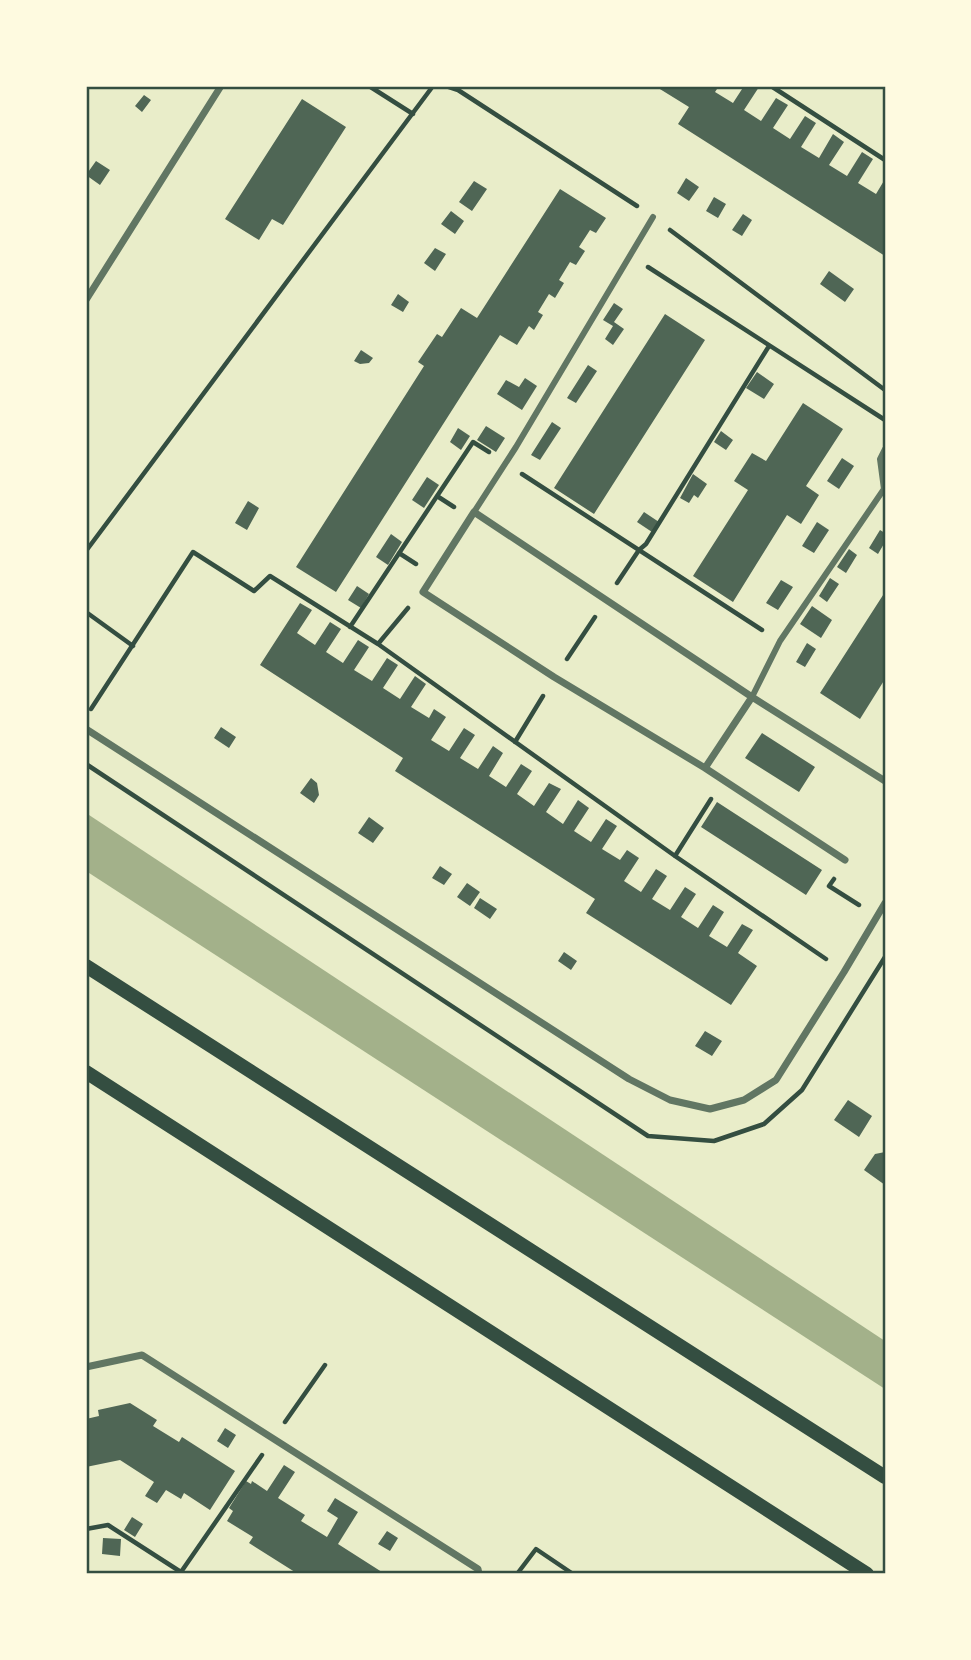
<svg xmlns="http://www.w3.org/2000/svg" width="971" height="1660" font-family="Overpass,sans-serif">
	<style>
		.water { fill: #a3b18a }
		.building { fill: #4f6655 }
		.lines { fill: none; stroke-linecap: round; stroke-linejoin: round }
		.path { stroke: #344e41; stroke-width: 4.5 }
		.pedestrian { stroke: #617663; stroke-width: 6 }
		.minor { stroke: #617663; stroke-width: 7 }
		.secondary { stroke: #344e41; stroke-width: 14 }
		.neatline { fill: none; stroke: #344e41; stroke-width: 2.5 }
	</style>
	<rect width="100%" height="100%" fill="#e9edc9"/>
	<path class="water" d="M86,813L885,1341V1389L86,871Z"/>
	<path class="building" d="M655,86H719L715,92L733,103L744,86H757L759,87L744,110L761,121L776,98L788,105L773,128L790,139L805,116L816,123L801,147L819,158L833,134L844,142L829,165L847,176L862,152L873,159L858,183L876,194L885,179V256L678,124L689,107Z
		M144,95L151,100L142,112L135,106Z
		M302,99L346,127L283,225L272,219L259,240L225,219Z
		M96,161L110,170L100,185L86,175Z
		M686,178L699,187L689,201L677,193Z
		M474,181L487,189L472,211L459,202Z
		M560,189L606,218L596,233L590,230L579,247L585,251L576,265L570,262L559,280L564,283L555,298L549,294L538,312L543,315L534,330L529,326L517,345L500,335L336,592L296,567L424,366L418,362L437,334L442,337L461,308L477,318Z
		M714,197L726,204L718,218L706,211Z
		M451,211L464,221L455,234L441,224Z
		M743,214L752,220L742,236L732,230Z
		M435,248L446,254L435,271L424,263Z
		M829,271L854,289L845,302L820,284Z
		M398,294L409,302L403,312L391,305Z
		M614,303L623,309L614,322L624,329L613,345L605,339L613,326L603,320Z
		M665,314L705,340L594,514L554,488Z
		M361,350L373,358L369,363L360,364L354,361Z
		M588,365L597,371L576,403L567,398Z
		M757,372L774,384L764,399L746,388Z
		M525,378L537,386L522,410L497,394L506,380L519,387Z
		M803,403L843,429L806,486L819,495L801,524L787,515L733,602L693,576L748,490L734,481L752,453L766,461Z
		M552,422L561,428L540,460L531,455Z
		M486,426L505,438L496,452L477,440Z
		M458,428L470,436L461,450L450,442Z
		M721,431L733,440L726,450L714,442Z
		M842,458L854,466L839,489L827,481Z
		M693,474L707,484L698,498L694,495L689,503L680,498Z
		M427,477L439,485L424,508L412,500Z
		M248,501L259,508L247,530L235,523Z
		M644,512L659,522L652,532L637,522Z
		M817,522L829,530L814,553L802,546Z
		M880,530L885,533V542L878,554L869,548Z
		M391,534L402,542L388,565L376,557Z
		M849,549L857,555L846,573L837,567Z
		M830,578L839,584L827,602L819,596Z
		M781,580L793,587L778,610L766,603Z
		M357,586L369,594L361,608L348,600Z
		M885,592V679L860,719L820,693Z
		M300,603L312,610L297,633L315,645L330,622L341,629L326,652L343,663L358,640L369,647L354,670L372,681L387,658L398,665L383,688L400,699L415,676L426,684L411,707L429,718L434,709L446,717L431,740L449,751L464,728L475,735L460,758L478,769L493,746L503,753L489,776L506,787L521,764L532,771L517,794L534,806L549,783L561,789L546,812L563,824L578,800L589,808L574,831L591,842L606,819L617,826L602,849L620,860L627,850L639,858L624,881L641,892L656,869L667,876L652,899L670,910L685,887L696,894L681,917L698,928L713,905L724,912L709,936L727,947L742,924L753,930L738,953L757,966L731,1005L586,913L595,899L395,771L403,758L260,665Z
		M812,606L832,620L821,638L800,624Z
		M807,643L816,649L805,667L796,662Z
		M221,727L236,737L229,748L214,738Z
		M762,733L815,767L799,792L745,758Z
		M311,778L317,783L319,795L314,803L300,793Z
		M717,802L822,870L806,895L701,827Z
		M369,817L384,828L373,843L358,833Z
		M440,866L452,874L444,885L432,878Z
		M467,883L480,892L470,906L457,897Z
		M480,898L497,909L490,919L474,908Z
		M564,952L577,961L571,970L558,961Z
		M705,1031L722,1041L712,1056L695,1046Z
		M848,1100L872,1116L859,1137L834,1120Z
		M885,1152V1185L864,1170L875,1154Z
		M130,1403L157,1420L153,1426L179,1442L182,1437L235,1471L210,1510L184,1493L181,1499L166,1490L157,1503L145,1496L154,1482L120,1460L86,1467V1419L99,1416L98,1410Z
		M225,1428L236,1435L228,1448L217,1441Z
		M284,1465L295,1472L278,1498L305,1515L301,1521L327,1537L338,1518L327,1511L335,1498L358,1512L338,1544L385,1574H298L249,1543L253,1537L227,1521L233,1511L229,1508L246,1481L251,1484L252,1481L267,1491Z
		M132,1517L143,1524L135,1537L124,1530Z
		M387,1531L398,1538L390,1551L378,1544Z
		M103,1538L121,1539L120,1556L102,1554Z"/>
	<g class="lines">
		<path class="path" d="M369,86L413,114
			M446,86L458,90L637,206
			M771,86L885,160
			M670,230L885,390
			M648,267L885,420
			M522,474L762,630
			M437,496L454,507
			M86,551L433,86
			M399,553L416,564
			M617,583L639,550L646,544L769,346
			M86,612L133,646
			M350,627L473,442L489,452
			M378,644L408,608
			M567,659L595,617
			M91,709L193,552L254,591L270,576L378,644L675,856L826,959
			M515,742L543,696
			M86,764L648,1136L714,1141L764,1124L802,1090L885,957
			M675,856L711,799
			M834,879L829,886L859,905
			M285,1422L325,1365
			M86,1529L108,1525L184,1574
			M181,1572L262,1455
			M517,1574L536,1549L573,1574"/>
		<path class="pedestrian" d="M474,512L516,447L653,217
			M752,697L780,641L884,489L880,459L885,449"/>
		<path class="minor" d="M86,300L221,86
			M86,729L629,1079L670,1100L710,1109L744,1100L776,1080L844,972L885,903
			M705,768L752,697
			M845,860L705,768L554,677L423,592L474,512L752,697L885,781
			M86,1367L142,1355L478,1569L479,1574"/>
		<path class="secondary" d="M86,966L885,1477
			M86,1072L867,1574"/>
	</g>
	<rect width="971" height="1660" fill="none" stroke="#fefae0" stroke-width="175"/>
	<rect x="88" y="88" width="796" height="1484" class="neatline"/>
</svg>
